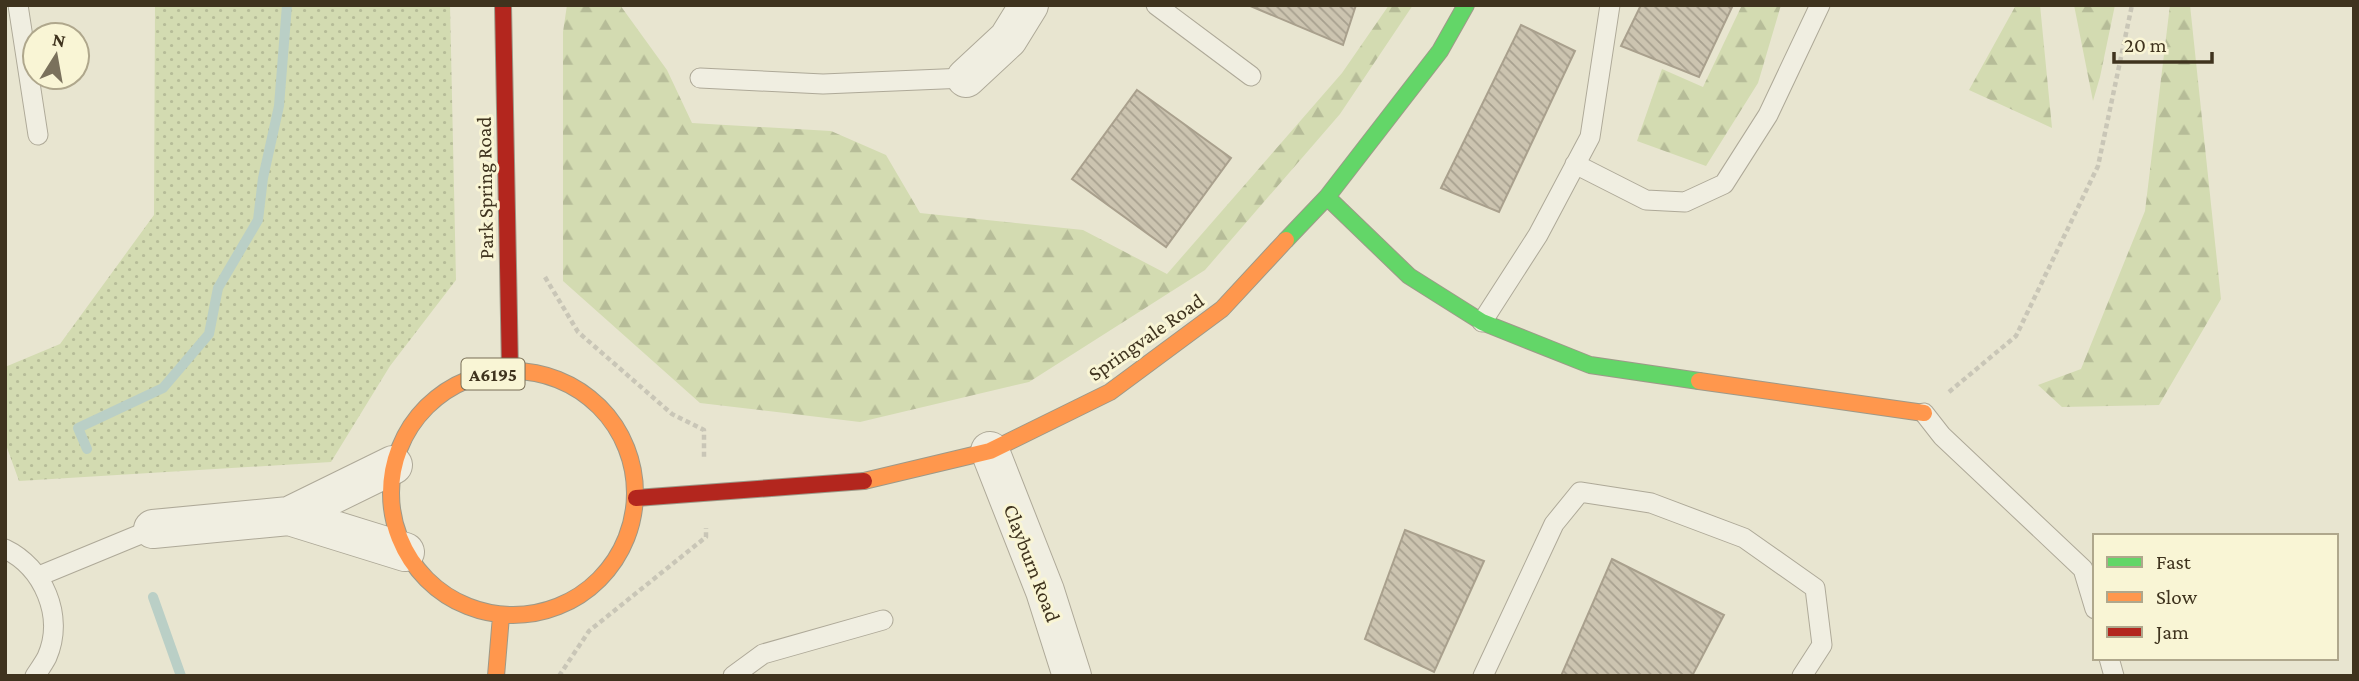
<svg xmlns="http://www.w3.org/2000/svg" width="2359" height="681" font-family="'Crimson Pro',serif">
	<style>
		.grass { fill: url(#grass-dots) }
		.forest { fill: url(#forest-firs) }
		.lines { fill: none; stroke-linecap: round; stroke-linejoin: round }
		.stream { stroke: #bacfc6; stroke-width: 10 }
		.building { fill: url(#building-back-hatch); stroke: #a9a08d; stroke-width: 2 }
		.lane-casing { stroke: #aea998; stroke-width: 21 }
		.street-casing { stroke: #aea998; stroke-width: 40 }
		.fast-casing { stroke: #9d9988; stroke-width: 18 }
		.slow-casing { stroke: #9d9988; stroke-width: 18 }
		.jam-casing { stroke: #9d9988; stroke-width: 18 }
		.path { stroke: #c9c6b7; stroke-width: 4.5; stroke-dasharray: 5 3.5; stroke-linecap: butt }
		.lane { stroke: #f0eee1; stroke-width: 19 }
		.street { stroke: #f0eee1; stroke-width: 38 }
		.fast { stroke: #63d668; stroke-width: 16 }
		.slow { stroke: #ff974d; stroke-width: 16 }
		.jam { stroke: #b3261e; stroke-width: 16 }
		.labels { text-anchor: middle; dominant-baseline: central; stroke-width: 6; stroke-linejoin: round; paint-order: stroke }
		.shield { fill: #f9f5d5; stroke: #776d55; stroke-width: 2 }
		.shield-label { font-size: 19px; font-weight: bold; fill: #3f331e }
		.street-label { font-size: 21px; fill: #3f331e; stroke: #f9f5d5 }
	</style>
	<defs>
		<pattern id="grass-dots" width="8" height="8" patternUnits="userSpaceOnUse" patternTransform="scale(1.75)"><rect width="8" height="8" fill="#d3dbb1"/><path d="M2 2h.1M6 6h.1" fill="none" stroke="#b6bc98" stroke-width="1.8" stroke-linecap="round"/></pattern>
		<pattern id="forest-firs" width="22" height="20" patternUnits="userSpaceOnUse" patternTransform="scale(1.75)"><rect width="22" height="20" fill="#d3dbb1"/><path d="M5 1l3.5 6h-7zM16 11l3.5 6h-7z" fill="#b6bc98"/></pattern>
		<pattern id="building-back-hatch" width="6" height="6" patternUnits="userSpaceOnUse" patternTransform="scale(1.75)"><rect width="6" height="6" fill="#ccc4b0"/><path d="M-1 5l2 2M0 0l6 6M5-1l2 2" fill="none" stroke="#a7a08f"/></pattern>
	</defs>
	<rect width="100%" height="100%" fill="#e8e5d0"/>
	<path class="grass" d="M155,5H450L456,280L390,366L331,462L19,481L5,442V367L60,344L154,215Z"/>
	<path class="forest" d="M567,5H620L667,70L692,123L831,131L886,155L920,213L1083,230L1167,274L1342,73L1389,5H1413L1340,114L1205,270L1029,382L860,422L700,403L563,281V32Z
		M1742,5H1781L1758,83L1706,166L1637,141L1662,69L1703,87Z
		M2016,5H2040L2052,128L1969,90Z
		M2074,5H2115L2100,77L2093,101Z
		M2170,5H2190L2221,299L2159,405L2062,407L2038,385L2081,369L2145,211Z"/>
	<g class="lines">
		<path class="stream" d="M87,449L78,428L163,388L209,334L218,288L258,220L263,178L279,106L287,5
			M153,597L181,676"/>
	</g>
	<path class="building" d="M1248,5H1356L1343,45Z
		M1641,5H1733L1699,77L1621,46Z
		M1521,25L1575,51L1499,212L1441,188Z
		M1137,90L1231,158L1166,247L1072,179Z
		M1405,530L1484,561L1434,672L1365,639Z
		M1612,559L1724,615L1692,676H1561Z"/>
	<g class="lines">
		<defs>
			<path id="lane" d="M18,5L38,135
				M1156,5L1251,76
				M700,78L823,84L966,78
				M1575,164L1646,200L1685,202L1724,184L1768,115L1820,5
				M1482,322L1538,235L1590,137L1610,5
				M1924,413L1942,436L2083,569L2095,609
				M5,549C43,567 65,616 47,657C44,663 39,670 35,676
				M39,576L153,529
				M2109,658L2114,676
				M733,676L763,654L883,620
				M1483,676L1554,524L1580,492L1651,503L1744,538L1815,588L1822,645L1802,676"/>
			<path id="street" d="M966,78L1008,39L1029,5
				M990,451L1045,591L1072,676
				M289,516L405,552
				M153,529L289,516L393,465"/>
			<path id="fast" d="M1327,197L1409,276L1482,322L1590,365L1699,381
				M1286,240L1327,197L1440,51L1466,5"/>
			<path id="slow" d="M391 493a122 122 0 1 1 244 0a122 122 0 1 1-244 0Z
				M1699,381L1924,413
				M864,481L990,451L1110,392L1222,309L1286,240
				M496,676L501,616"/>
			<path id="jam" d="M503,5L510,370
				M636,498L864,481"/>
		</defs>
		<use href="#lane" class="lane-casing"/>
		<use href="#street" class="street-casing"/>
		<use href="#fast" class="fast-casing"/>
		<use href="#slow" class="slow-casing"/>
		<use href="#jam" class="jam-casing"/>
		<path class="path" d="M545,277L578,332L672,414L704,430V460
			M1949,392L2016,336L2098,166L2132,5
			M559,676L589,631L706,537V528"/>
		<use href="#lane" class="lane"/>
		<use href="#street" class="street"/>
		<use href="#fast" class="fast"/>
		<use href="#slow" class="slow"/>
		<use href="#jam" class="jam"/>
	</g>
	<g class="labels">
		<rect class="shield" x="461.5" y="358.5" width="63" height="31" rx="5"/>
		<g class="shield-label">
			<text x="493" y="374">A6195</text>
		</g>
		<g class="street-label">
			<text transform="translate(485 188) rotate(-91)">Park Spring Road</text>
			<text transform="translate(1146 337) rotate(-35)">Springvale Road</text>
			<text transform="translate(1032 563) rotate(69)">Clayburn Road</text>
		</g>
	</g>
	<rect width="2359" height="681" fill="none" stroke="#3f331e" stroke-width="14"/>
	<rect x="2093" y="534" width="245" height="126" fill="#f9f5d5" stroke="#afa78c" stroke-width="2"/>
	<rect x="2107" y="557" width="35" height="10" fill="#63d668" stroke="#afa78c" stroke-width="2"/>
	<text x="2156" y="569" font-size="21" fill="#3f331e">Fast</text>
	<rect x="2107" y="592" width="35" height="10" fill="#ff974d" stroke="#afa78c" stroke-width="2"/>
	<text x="2156" y="604" font-size="21" fill="#3f331e">Slow</text>
	<rect x="2107" y="627" width="35" height="10" fill="#b3261e" stroke="#afa78c" stroke-width="2"/>
	<text x="2156" y="639" font-size="21" fill="#3f331e">Jam</text>
	<g transform="translate(56 56) rotate(11)"><circle r="33" fill="#f9f5d5" stroke="#afa78c" stroke-width="2"/>
	<path d="M0-5L12 26L0 18L-12 26Z" fill="#7a715c"/>
	<text y="-10" font-size="19" font-weight="bold" text-anchor="middle" fill="#3f331e">N</text>
	</g>
	<path d="M2114 52v10h98v-10" fill="none" stroke="#3f331e" stroke-width="3.5"/>
	<text x="2124" y="52" font-size="21" fill="#3f331e" stroke="#f9f5d5" stroke-width="5" paint-order="stroke">20 m</text>
</svg>
